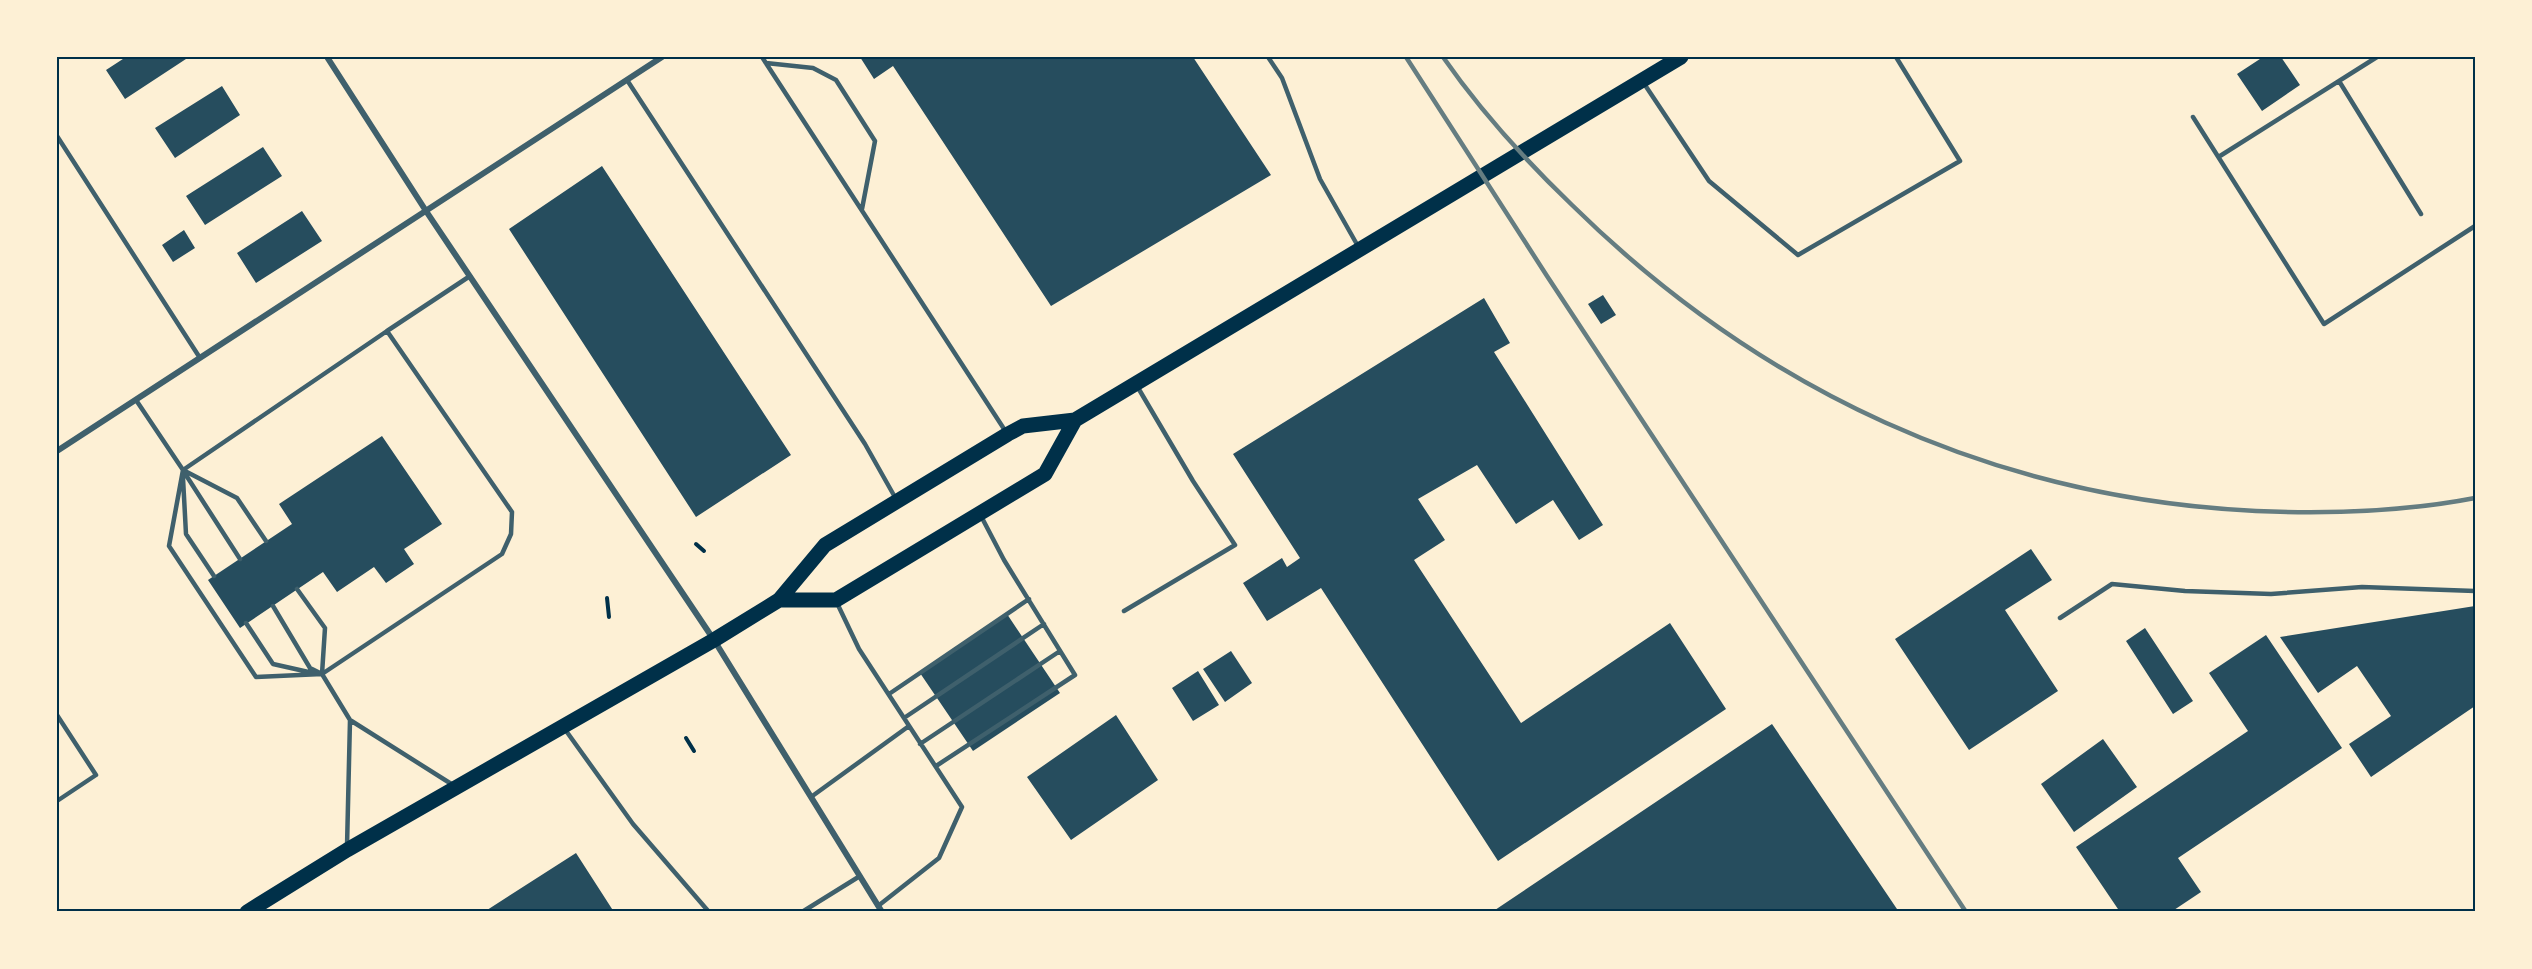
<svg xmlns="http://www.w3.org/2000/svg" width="2532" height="969" font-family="Arial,sans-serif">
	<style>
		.building { fill: #264d5e }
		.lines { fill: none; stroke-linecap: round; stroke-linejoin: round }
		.path { stroke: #003049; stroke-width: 4 }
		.service { stroke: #3f606c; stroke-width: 4.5 }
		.minor { stroke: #3f606c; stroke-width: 6 }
		.primary { stroke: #003049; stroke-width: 15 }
		.rail { stroke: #657d81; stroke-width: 4.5 }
		.neatline { fill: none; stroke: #003049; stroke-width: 2 }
	</style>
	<rect width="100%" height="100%" fill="#fdf0d5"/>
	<path class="building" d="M126,57H189L125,99L106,70Z
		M860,57H1193L1271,175L1051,306L893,66L874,79Z
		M2263,57H2281L2300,85L2262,111L2237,74Z
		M222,86L240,115L175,158L155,128Z
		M263,147L282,176L205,225L186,196Z
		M602,166L791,455L696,517L509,229Z
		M302,211L322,241L256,283L237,253Z
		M184,230L195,248L173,262L162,245Z
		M1603,295L1616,315L1601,324L1588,304Z
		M1484,298L1510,343L1494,352L1603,525L1579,540L1553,500L1516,524L1477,465L1418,499L1445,540L1414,560L1521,723L1670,623L1726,709L1498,861L1321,588L1267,621L1243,583L1282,558L1287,567L1300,558L1233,454Z
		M382,436L442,524L404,549L414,564L386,583L374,567L337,592L323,572L240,628L208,580L292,524L279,504Z
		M2031,549L2052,580L2005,610L2058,691L1969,750L1895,639Z
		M2475,606V706L2371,777L2349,744L2391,716L2357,666L2318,693L2280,637Z
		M1007,614L1060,693L973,751L920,673Z
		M2145,628L2193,701L2173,714L2126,641Z
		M2266,635L2342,748L2178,858L2201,892L2171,912H2120L2076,847L2248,731L2209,673Z
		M1231,651L1252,683L1225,702L1203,669Z
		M1198,671L1219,705L1193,721L1172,688Z
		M1116,715L1158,780L1071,840L1027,777Z
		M1772,724L1899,912H1492Z
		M2103,739L2137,787L2074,832L2041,784Z
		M576,853L614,912H484Z"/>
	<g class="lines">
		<path class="path" d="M696,544L704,551
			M607,598L609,617
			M686,738L694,751"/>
		<path class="service" d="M762,57L1006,432
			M1268,57L1282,78L1320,179L1359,248
			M766,63L813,68L836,80L875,141L862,209
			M627,80L865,444L896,499
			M2339,81L2421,214
			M1643,82L1709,181L1798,255L1960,161L1896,57
			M2193,117L2324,324L2475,226
			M57,136L200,358
			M2220,156L2377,57
			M387,331L470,276
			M136,400L183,470L387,331L512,512L511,534L502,554L322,674L256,677L169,546L183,470
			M183,470L237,498L266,541
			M184,472L240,559
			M183,478L186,534L214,576
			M297,589L325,628L322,674
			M837,603L859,649L962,807L939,858L878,906
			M273,606L310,668L322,674L350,720L453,785
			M1124,611L1235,545L1193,481L1137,386
			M2060,618L2112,584L2185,591L2271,594L2362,587L2475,591
			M246,623L273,664L313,673
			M889,694L1029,599
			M57,715L96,775L57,801
			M904,718L1044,624
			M564,728L633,824L709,912
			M920,744L1060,651
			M936,766L1075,675L1004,560L981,516
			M811,797L909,726
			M347,847L350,720
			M802,912L860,876"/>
		<path class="minor" d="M327,57L426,211L714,640L882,912
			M57,451L662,57"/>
		<path class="primary" d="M779,600H836L1045,474L1075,420
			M247,912L347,850L714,640L779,600L825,545L1008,434L1023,426L1075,420L1681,57"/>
		<path class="rail" d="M1406,57L1547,276L1966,912
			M1443,57C1482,113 1523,158 1572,205C1760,390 1991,498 2256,511C2328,514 2403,512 2475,498"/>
	</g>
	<rect width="2532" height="969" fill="none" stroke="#fdf0d5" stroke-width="117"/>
	<rect x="58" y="58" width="2416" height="852" class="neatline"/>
</svg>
